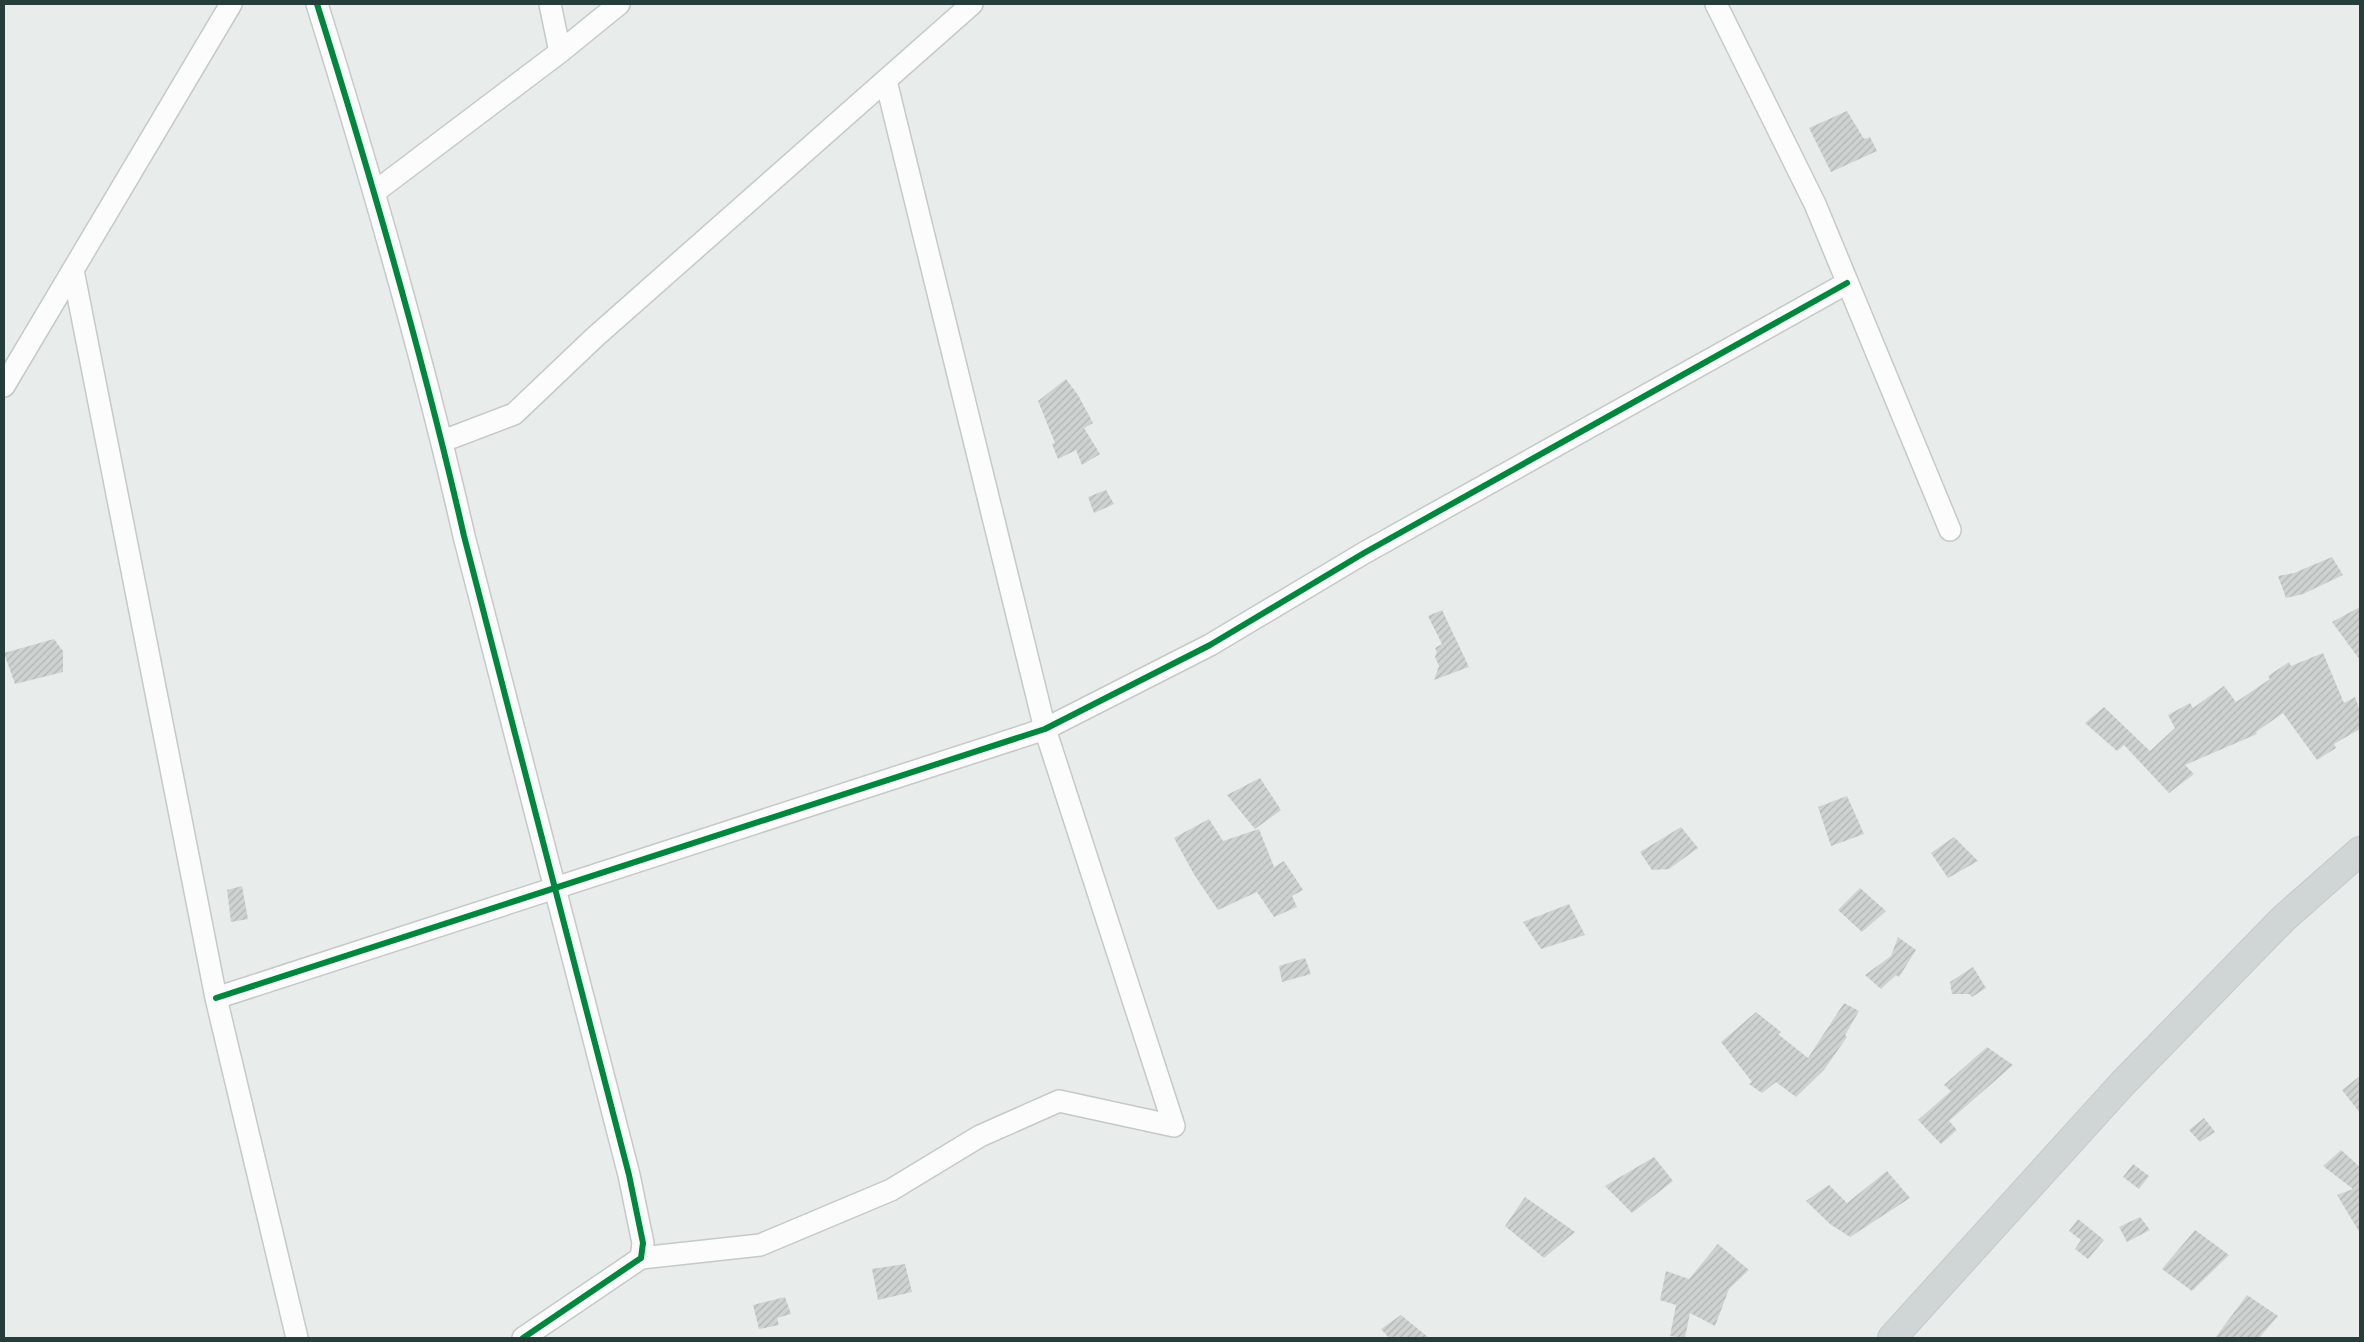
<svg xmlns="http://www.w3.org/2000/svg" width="2364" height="1342" font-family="Poppins,sans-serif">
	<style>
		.building { fill: url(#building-hatch) }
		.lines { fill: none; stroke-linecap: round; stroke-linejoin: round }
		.minor-casing { stroke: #c5c9c8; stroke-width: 24 }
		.major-casing { stroke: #c3cac9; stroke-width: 30 }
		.minor { stroke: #fcfcfc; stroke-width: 21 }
		.major { stroke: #d0d6d6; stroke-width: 28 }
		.cycleway-casing { stroke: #f6faf9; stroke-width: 9 }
		.cycleway { stroke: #00873e; stroke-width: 6 }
	</style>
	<defs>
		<pattern id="building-hatch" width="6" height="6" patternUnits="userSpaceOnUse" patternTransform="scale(1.25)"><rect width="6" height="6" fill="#ced3d2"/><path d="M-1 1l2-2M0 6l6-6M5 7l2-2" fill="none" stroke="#b1b6b5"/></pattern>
	</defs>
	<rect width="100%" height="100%" fill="#e8ecea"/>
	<path class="building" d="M1847,111L1864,139L1870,137L1877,151L1831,172L1809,128Z
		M1066,379L1078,395L1093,423L1084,428L1100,454L1082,465L1076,450L1058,459L1052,444L1055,443L1038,401Z
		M1106,490L1114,504L1094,513L1088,497Z
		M2332,557L2343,575L2303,594L2286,598L2278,576L2294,573Z
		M2360,607V660L2332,622Z
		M1442,610L1469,667L1434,680L1439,666L1435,657L1437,652L1435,648L1442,644L1428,616Z
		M54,639L63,651V672L15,684L4,653Z
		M2323,653L2344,703L2355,697L2360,711V729L2334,744L2336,748L2317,760L2283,713L2256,732L2257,734L2185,765L2194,774L2169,793L2124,745L2117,751L2085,723L2104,707L2150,751L2175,728L2168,715L2190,703L2193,708L2224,686L2236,702L2270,679L2268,676L2289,662L2291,666Z
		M1260,778L1281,810L1255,829L1227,795Z
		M1847,796L1864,834L1831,846L1818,807Z
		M1209,819L1223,841L1259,829L1274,867L1284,861L1303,890L1292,896L1297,907L1274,917L1257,892L1218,910L1195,876L1174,838Z
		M1681,827L1698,848L1669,869L1652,870L1640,852Z
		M1954,837L1978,861L1948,878L1931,853Z
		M242,886L248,919L231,922L227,890Z
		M1860,888L1886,911L1862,932L1838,910Z
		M1569,904L1585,935L1541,949L1523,922Z
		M1898,937L1916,950L1899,977L1896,975L1881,989L1865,975L1891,956Z
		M1305,958L1311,974L1282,982L1279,966Z
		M1973,967L1986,988L1972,997L1969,994H1952L1950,982Z
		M1844,1003L1859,1011L1845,1035L1847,1037L1824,1070L1796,1097L1776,1082L1762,1093L1749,1084L1752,1082L1721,1042L1756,1012L1781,1032L1778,1034L1808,1058Z
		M1987,1047L2013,1065L1949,1121L1957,1130L1941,1144L1918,1120L1951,1091L1944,1085Z
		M2360,1076V1113L2342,1090Z
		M2204,1118L2215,1132L2200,1142L2189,1130Z
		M2341,1150L2360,1167V1233L2337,1195L2353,1189L2323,1166Z
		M1654,1157L1673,1181L1632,1213L1605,1186Z
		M2133,1164L2149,1176L2139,1189L2123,1177Z
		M1887,1171L1910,1198L1850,1237L1830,1224L1806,1201L1829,1185L1847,1203Z
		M1525,1197L1575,1232L1544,1258L1505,1226Z
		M2140,1217L2150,1230L2127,1242L2119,1227Z
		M2078,1219L2104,1240L2088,1259L2075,1249L2081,1240L2069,1231Z
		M2195,1230L2229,1255L2192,1291L2162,1269Z
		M1718,1244L1749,1270L1729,1289L1715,1326L1690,1313L1685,1338L1670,1336L1676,1305L1660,1300L1666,1271L1689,1279Z
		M905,1264L912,1292L878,1300L872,1269Z
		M2247,1295L2278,1316L2259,1338H2215Z
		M785,1297L791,1314L777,1318L779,1325L759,1329L753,1305Z
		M1401,1315L1429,1338H1389L1381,1329Z"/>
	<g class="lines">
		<defs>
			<path id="minor" d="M317,4C372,180 423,356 464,536L629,1175L643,1243L641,1258L523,1338
				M550,4L560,52
				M1716,4L1815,204L1950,530
				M886,81L1045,729L1174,1126
				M376,191L560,52L619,4
				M73,270L216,998L297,1338
				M4,386L231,4
				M443,441L514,414L595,337L972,4
				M216,998L1045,729L1210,645L1364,553L1847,283
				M641,1258L760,1245L891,1190L980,1136L1059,1101L1174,1126"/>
			<path id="major" d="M1892,1338L2123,1083L2283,919L2360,851"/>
		</defs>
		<use href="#minor" class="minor-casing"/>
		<use href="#major" class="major-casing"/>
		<use href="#minor" class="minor"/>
		<use href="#major" class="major"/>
		<defs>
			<path id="cycleway" d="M317,4C372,180 423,356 464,536L629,1175L643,1243L641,1258L523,1338
				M216,998L1045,729L1210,645L1364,553L1847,283"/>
		</defs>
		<use href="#cycleway" class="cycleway-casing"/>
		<use href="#cycleway" class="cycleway"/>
	</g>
	<rect width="2364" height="1342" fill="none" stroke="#263e3b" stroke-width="10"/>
</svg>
